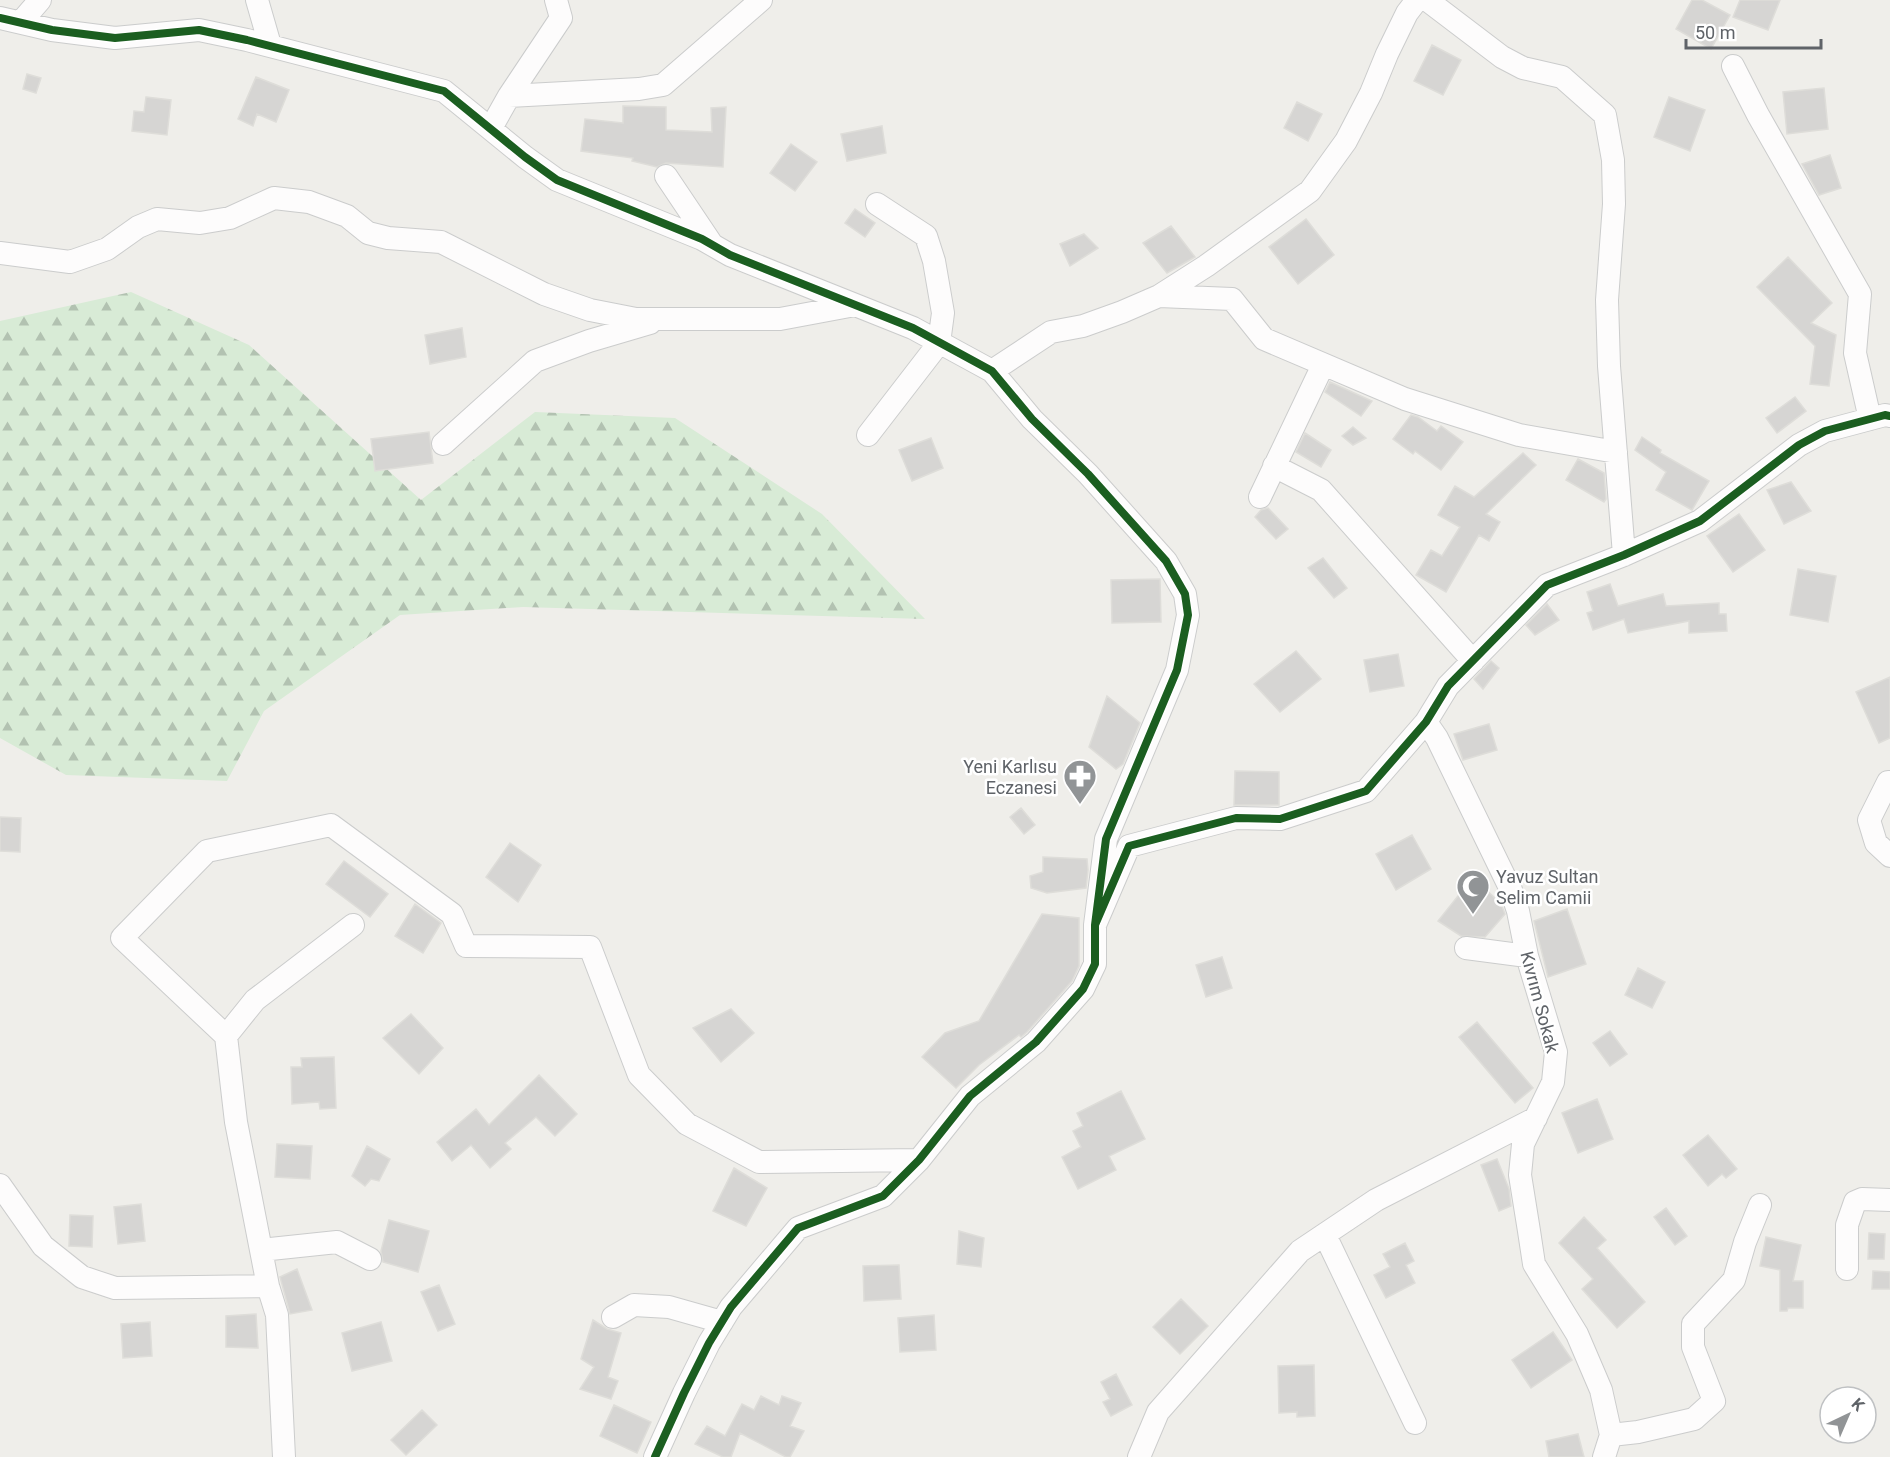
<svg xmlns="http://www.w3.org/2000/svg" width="1890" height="1457" font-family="Roboto,sans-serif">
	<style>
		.forest { fill: url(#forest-firs) }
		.building { fill: #d6d5d3; stroke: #deddd9; stroke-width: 1.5 }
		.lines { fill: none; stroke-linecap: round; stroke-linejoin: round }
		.minor-casing { stroke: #cbcccc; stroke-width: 24 }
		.minor { stroke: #fdfcfc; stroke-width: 22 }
		.cycleway-casing { stroke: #fff; stroke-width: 11 }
		.cycleway { stroke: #1b5e20; stroke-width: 8 }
		.labels { text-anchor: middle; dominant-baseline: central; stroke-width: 5; stroke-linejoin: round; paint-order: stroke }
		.poi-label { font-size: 18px; fill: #5f6368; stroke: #fff; text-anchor: end }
		.street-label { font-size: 18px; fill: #5f6368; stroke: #fff }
	</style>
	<defs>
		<pattern id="forest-firs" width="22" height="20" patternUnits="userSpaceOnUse" patternTransform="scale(1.5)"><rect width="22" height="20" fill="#d8ebd6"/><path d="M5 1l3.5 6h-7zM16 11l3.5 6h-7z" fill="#b2c2b1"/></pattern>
	</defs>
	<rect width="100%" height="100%" fill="#efeeea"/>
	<path class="forest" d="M131,292L249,345L421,500L535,412L675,418L822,514L925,619L523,607L400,615L264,711L227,781L66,775L0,738V321Z"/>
	<path class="building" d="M1692,0H1702L1730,15L1711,49L1676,29Z
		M1740,0H1780L1768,30L1733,17Z
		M1432,45L1461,60L1443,95L1414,81Z
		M27,74L41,78L36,93L23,89Z
		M256,77L289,90L276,122L257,114L253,126L238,119Z
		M1824,88L1828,129L1787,134L1783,92Z
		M146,97L171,100L167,135L132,131L134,111L144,112Z
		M1669,97L1705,110L1690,151L1654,137Z
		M1297,102L1322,114L1308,141L1284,128Z
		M623,106L666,107V130L712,132L711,108L726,107L723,167L666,163L657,167L632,161L633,158L581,151L585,119L623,123Z
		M882,126L886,153L847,161L841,134Z
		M791,144L817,162L795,191L770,173Z
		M1830,155L1841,188L1819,195L1802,164Z
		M855,209L875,223L865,237L845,223Z
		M1306,219L1334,255L1298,284L1269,247Z
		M1171,226L1195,257L1167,273L1143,243Z
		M1084,234L1098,248L1070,266L1060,244Z
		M1788,257L1832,303L1811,323L1836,335L1829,386L1810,384L1815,346L1757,287Z
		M462,328L466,357L430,364L425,335Z
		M1330,382L1372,401L1361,416L1325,392Z
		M1795,397L1806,411L1777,433L1766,418Z
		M1411,415L1418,417L1437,431L1441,426L1463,442L1441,470L1415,451L1413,454L1393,439Z
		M1353,427L1366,438L1353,445L1342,436Z
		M429,432L433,463L375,471L371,439Z
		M1305,433L1331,450L1321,467L1296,452Z
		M1642,437L1661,450L1660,453L1709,481L1692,510L1656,490L1666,472L1635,450Z
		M931,438L943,468L912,481L899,450Z
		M1523,453L1536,465L1486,514L1500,522L1489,541L1479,535L1446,592L1416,575L1431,550L1442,556L1460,527L1438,515L1455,486L1474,497Z
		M1578,459L1604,473L1606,499L1604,502L1566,480Z
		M1791,482L1811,511L1784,524L1767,490Z
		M1268,508L1288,529L1276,539L1255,517L1261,510Z
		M1739,514L1765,550L1733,572L1707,536Z
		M1323,558L1347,588L1334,598L1308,568Z
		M1798,569L1836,576L1828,622L1790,615Z
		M1160,579L1161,622L1112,623L1111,580Z
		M1610,584L1618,606L1663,594L1666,606L1719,603V614H1726L1727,631L1689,633V621L1628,633L1624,619L1593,630L1587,613L1593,611L1587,592Z
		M1547,604L1559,620L1535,635L1526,625Z
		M1296,651L1321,679L1280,712L1254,684Z
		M1398,654L1404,686L1370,692L1364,660Z
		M1491,661L1499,668L1483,689L1474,679Z
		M1890,677V738L1879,743L1856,692Z
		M1107,696L1140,723L1123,764L1116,769L1089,747Z
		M1489,724L1497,750L1463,760L1454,734Z
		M1235,771L1279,772V805H1234Z
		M1021,808L1035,825L1024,834L1010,817Z
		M0,817L21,818L20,852L0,851Z
		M1412,835L1431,869L1396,890L1376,854Z
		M510,843L541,865L518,902L486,877Z
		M1043,857L1087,859L1088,870L1086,888L1047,893L1031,888L1030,876L1043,872Z
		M344,861L388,894L370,917L326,884Z
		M1473,877L1501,904L1505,914L1485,937L1461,936L1438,921Z
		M415,904L441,923L423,953L395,936Z
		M1567,909L1586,964L1548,977L1534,921Z
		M1042,914L1079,918V966L1072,981L1027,1032L1021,1037L1019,1035L979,1065L956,1088L922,1057L945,1033L979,1021Z
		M1222,957L1232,988L1206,997L1196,965Z
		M1638,968L1665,982L1652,1008L1625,995Z
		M731,1009L754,1033L721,1062L693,1028Z
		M411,1014L443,1048L419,1074L383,1038Z
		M1477,1022L1533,1088L1515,1103L1459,1037Z
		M1610,1031L1627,1054L1610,1066L1593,1043Z
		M334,1057L336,1108L320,1109L319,1102L292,1104L291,1067H302L301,1058Z
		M539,1075L577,1114L555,1136L536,1117L505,1143L511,1149L490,1168L471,1145L452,1161L437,1142L476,1109L489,1125Z
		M1121,1091L1145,1139L1109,1156L1116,1170L1078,1189L1062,1157L1081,1147L1073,1131L1083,1126L1077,1113Z
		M1597,1099L1613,1139L1578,1153L1562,1113Z
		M1708,1135L1737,1169L1726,1178L1722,1174L1708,1186L1683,1155Z
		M277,1144L312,1146L310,1179L275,1177Z
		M367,1146L390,1159L379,1181L371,1179L365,1186L352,1176Z
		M1497,1159L1509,1189L1511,1206L1499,1211L1481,1165Z
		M734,1168L767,1188L746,1226L713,1211Z
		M141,1204L145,1241L118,1244L114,1207Z
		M1666,1208L1687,1236L1675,1245L1654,1217Z
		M70,1215L93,1216L92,1247L69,1246Z
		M1584,1217L1606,1240L1597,1248L1645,1302L1617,1328L1582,1289L1593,1279L1559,1243Z
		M389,1220L429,1231L418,1272L383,1262L381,1251Z
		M959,1231L984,1238L981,1267L957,1264Z
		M1869,1233L1885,1234L1884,1259H1868Z
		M1766,1237L1801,1245L1793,1281H1803V1308H1788L1787,1311H1780V1270L1760,1266Z
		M1405,1243L1414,1261L1406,1265L1415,1283L1386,1298L1374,1275L1390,1267L1383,1254Z
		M899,1265L901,1299L864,1301L863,1266Z
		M297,1269L312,1310L290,1314L280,1277Z
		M1873,1271L1890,1272V1289H1872Z
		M439,1285L455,1324L438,1331L421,1292Z
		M1181,1299L1208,1326L1180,1354L1153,1327Z
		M256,1314L258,1348L226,1347V1316Z
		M934,1315L936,1350L900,1352L898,1318Z
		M593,1320L607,1329L621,1333L608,1377L618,1381L611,1399L580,1389L594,1367L581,1359Z
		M150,1322L152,1356L123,1358L121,1324Z
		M381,1322L392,1361L352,1371L342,1333Z
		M1553,1332L1572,1360L1531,1388L1512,1360Z
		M1314,1365L1315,1416L1297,1417V1412L1279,1413L1278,1366Z
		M1116,1374L1132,1405L1111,1416L1103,1402L1110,1399L1101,1382Z
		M761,1396L779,1405L782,1396L801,1403L790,1426L804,1431L790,1457H786L740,1433L731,1457H723L695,1444L707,1426L725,1436L742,1404L754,1410Z
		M614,1405L651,1422L637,1453L600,1436Z
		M422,1410L437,1425L406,1455L391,1440Z
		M1578,1434L1584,1457H1549L1546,1441Z"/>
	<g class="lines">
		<defs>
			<path id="minor" d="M257,0L270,45
				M1427,0L1502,57L1523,68L1562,77L1605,115L1613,160L1614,204L1607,300L1609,366L1624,555
				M0,18L52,30L115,38L199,30L247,40L444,91L525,157L557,180L702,239L730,255L913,328L992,371L1032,419L1088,474L1166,561L1185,594L1188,615L1177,670L1106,839L1095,925
				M21,22L40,0
				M1733,66L1758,115L1860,294L1855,353L1870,419
				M509,96L639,89L663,85L761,0
				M491,128L509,96L561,18L556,0
				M666,176L711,243
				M0,253L70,262L107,249L138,227L157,219L200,223L230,218L274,198L309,202L347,216L368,233L388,238L441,242L544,294L590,310L636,319H780L855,305
				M1159,296L1232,299L1264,339L1405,399L1519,435L1616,452
				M992,371L1051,332L1083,326L1122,312L1159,296L1206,266L1310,191L1346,141L1371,93L1387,54L1407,13L1417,0
				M868,435L939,343L943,313L934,261L926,236L877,204
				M443,444L535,361L589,341L650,323
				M1274,466L1321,490L1473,661
				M1260,497L1323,365
				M1426,722L1437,738L1511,890L1518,911L1527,956L1556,1052L1553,1082L1523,1144L1520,1175L1529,1231L1534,1264L1577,1334L1601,1390L1611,1435L1604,1457
				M1890,782H1888L1869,820L1876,843L1890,856
				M1466,948L1527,956
				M226,1036L255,1000L353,925
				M0,1185L43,1246L82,1277L115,1288L268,1286
				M1325,1235L1415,1423
				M261,1250L337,1242L370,1259
				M1847,1269V1225L1855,1202L1862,1199L1890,1200
				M613,1317L634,1305L669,1307L722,1322
				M1611,1435L1638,1432L1694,1419L1714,1401L1693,1347V1324L1734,1280L1745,1242L1760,1205
				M284,1457L277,1315L268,1286L236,1122L226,1036L122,938L207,851L331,825L452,914L466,946L590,947L639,1075L687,1124L759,1162L919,1160
				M655,1457L684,1393L709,1343L731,1307L798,1228L883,1196L919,1160L970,1096L1036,1042L1083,989L1095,964V925L1129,846L1236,818L1280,819L1366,791L1426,722L1448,686L1547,585L1624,555L1700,521L1799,445L1825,431L1885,415L1890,416
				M1139,1457L1158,1412L1300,1251L1376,1200L1536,1118"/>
		</defs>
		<use href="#minor" class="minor-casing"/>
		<use href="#minor" class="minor"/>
		<defs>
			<path id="cycleway" d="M0,18L52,30L115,38L199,30L247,40L444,91L525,157L557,180L702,239L730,255L913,328L992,371L1032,419L1088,474L1166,561L1185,594L1188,615L1177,670L1106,839L1095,925
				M655,1457L684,1393L709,1343L731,1307L798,1228L883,1196L919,1160L970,1096L1036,1042L1083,989L1095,964V925L1129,846L1236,818L1280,819L1366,791L1426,722L1448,686L1547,585L1624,555L1700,521L1799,445L1825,431L1885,415L1890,416"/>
		</defs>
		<use href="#cycleway" class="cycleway-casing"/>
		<use href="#cycleway" class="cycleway"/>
	</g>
	<defs>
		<symbol id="pharmacy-pin" viewBox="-11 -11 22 30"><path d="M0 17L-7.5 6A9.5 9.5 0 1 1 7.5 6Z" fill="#919496" stroke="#fff"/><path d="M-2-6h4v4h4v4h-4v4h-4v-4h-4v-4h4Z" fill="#fff"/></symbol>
		<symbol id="mosque-pin" viewBox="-11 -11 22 30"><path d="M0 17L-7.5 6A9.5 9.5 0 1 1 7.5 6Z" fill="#919496" stroke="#fff"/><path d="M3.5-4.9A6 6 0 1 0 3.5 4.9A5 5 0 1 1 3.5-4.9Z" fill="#fff"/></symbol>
	</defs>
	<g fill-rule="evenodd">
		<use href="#pharmacy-pin" x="1061" y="757" width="38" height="52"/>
		<use href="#mosque-pin" x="1454" y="867" width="38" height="52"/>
	</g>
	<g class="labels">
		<g class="poi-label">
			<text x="1057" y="766">Yeni Karlısu<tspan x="1057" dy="21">Eczanesi</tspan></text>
			<text x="1496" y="876" text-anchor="start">Yavuz Sultan<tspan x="1496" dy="21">Selim Camii</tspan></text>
		</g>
		<g class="street-label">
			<text transform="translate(1540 1002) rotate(75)">Kıvrım Sokak</text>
		</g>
	</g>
	<g transform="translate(1848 1415) rotate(44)"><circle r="28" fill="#ffffff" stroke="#bfc1c3" stroke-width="1.5"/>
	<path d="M0-4.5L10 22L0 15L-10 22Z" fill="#919496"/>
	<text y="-9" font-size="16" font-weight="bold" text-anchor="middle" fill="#5f6368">K</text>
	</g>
	<path d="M1686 39v9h135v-9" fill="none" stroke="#5f6368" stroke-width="3"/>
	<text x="1695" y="39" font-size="18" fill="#5f6368" stroke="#ffffff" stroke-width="4.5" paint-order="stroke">50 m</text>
</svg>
